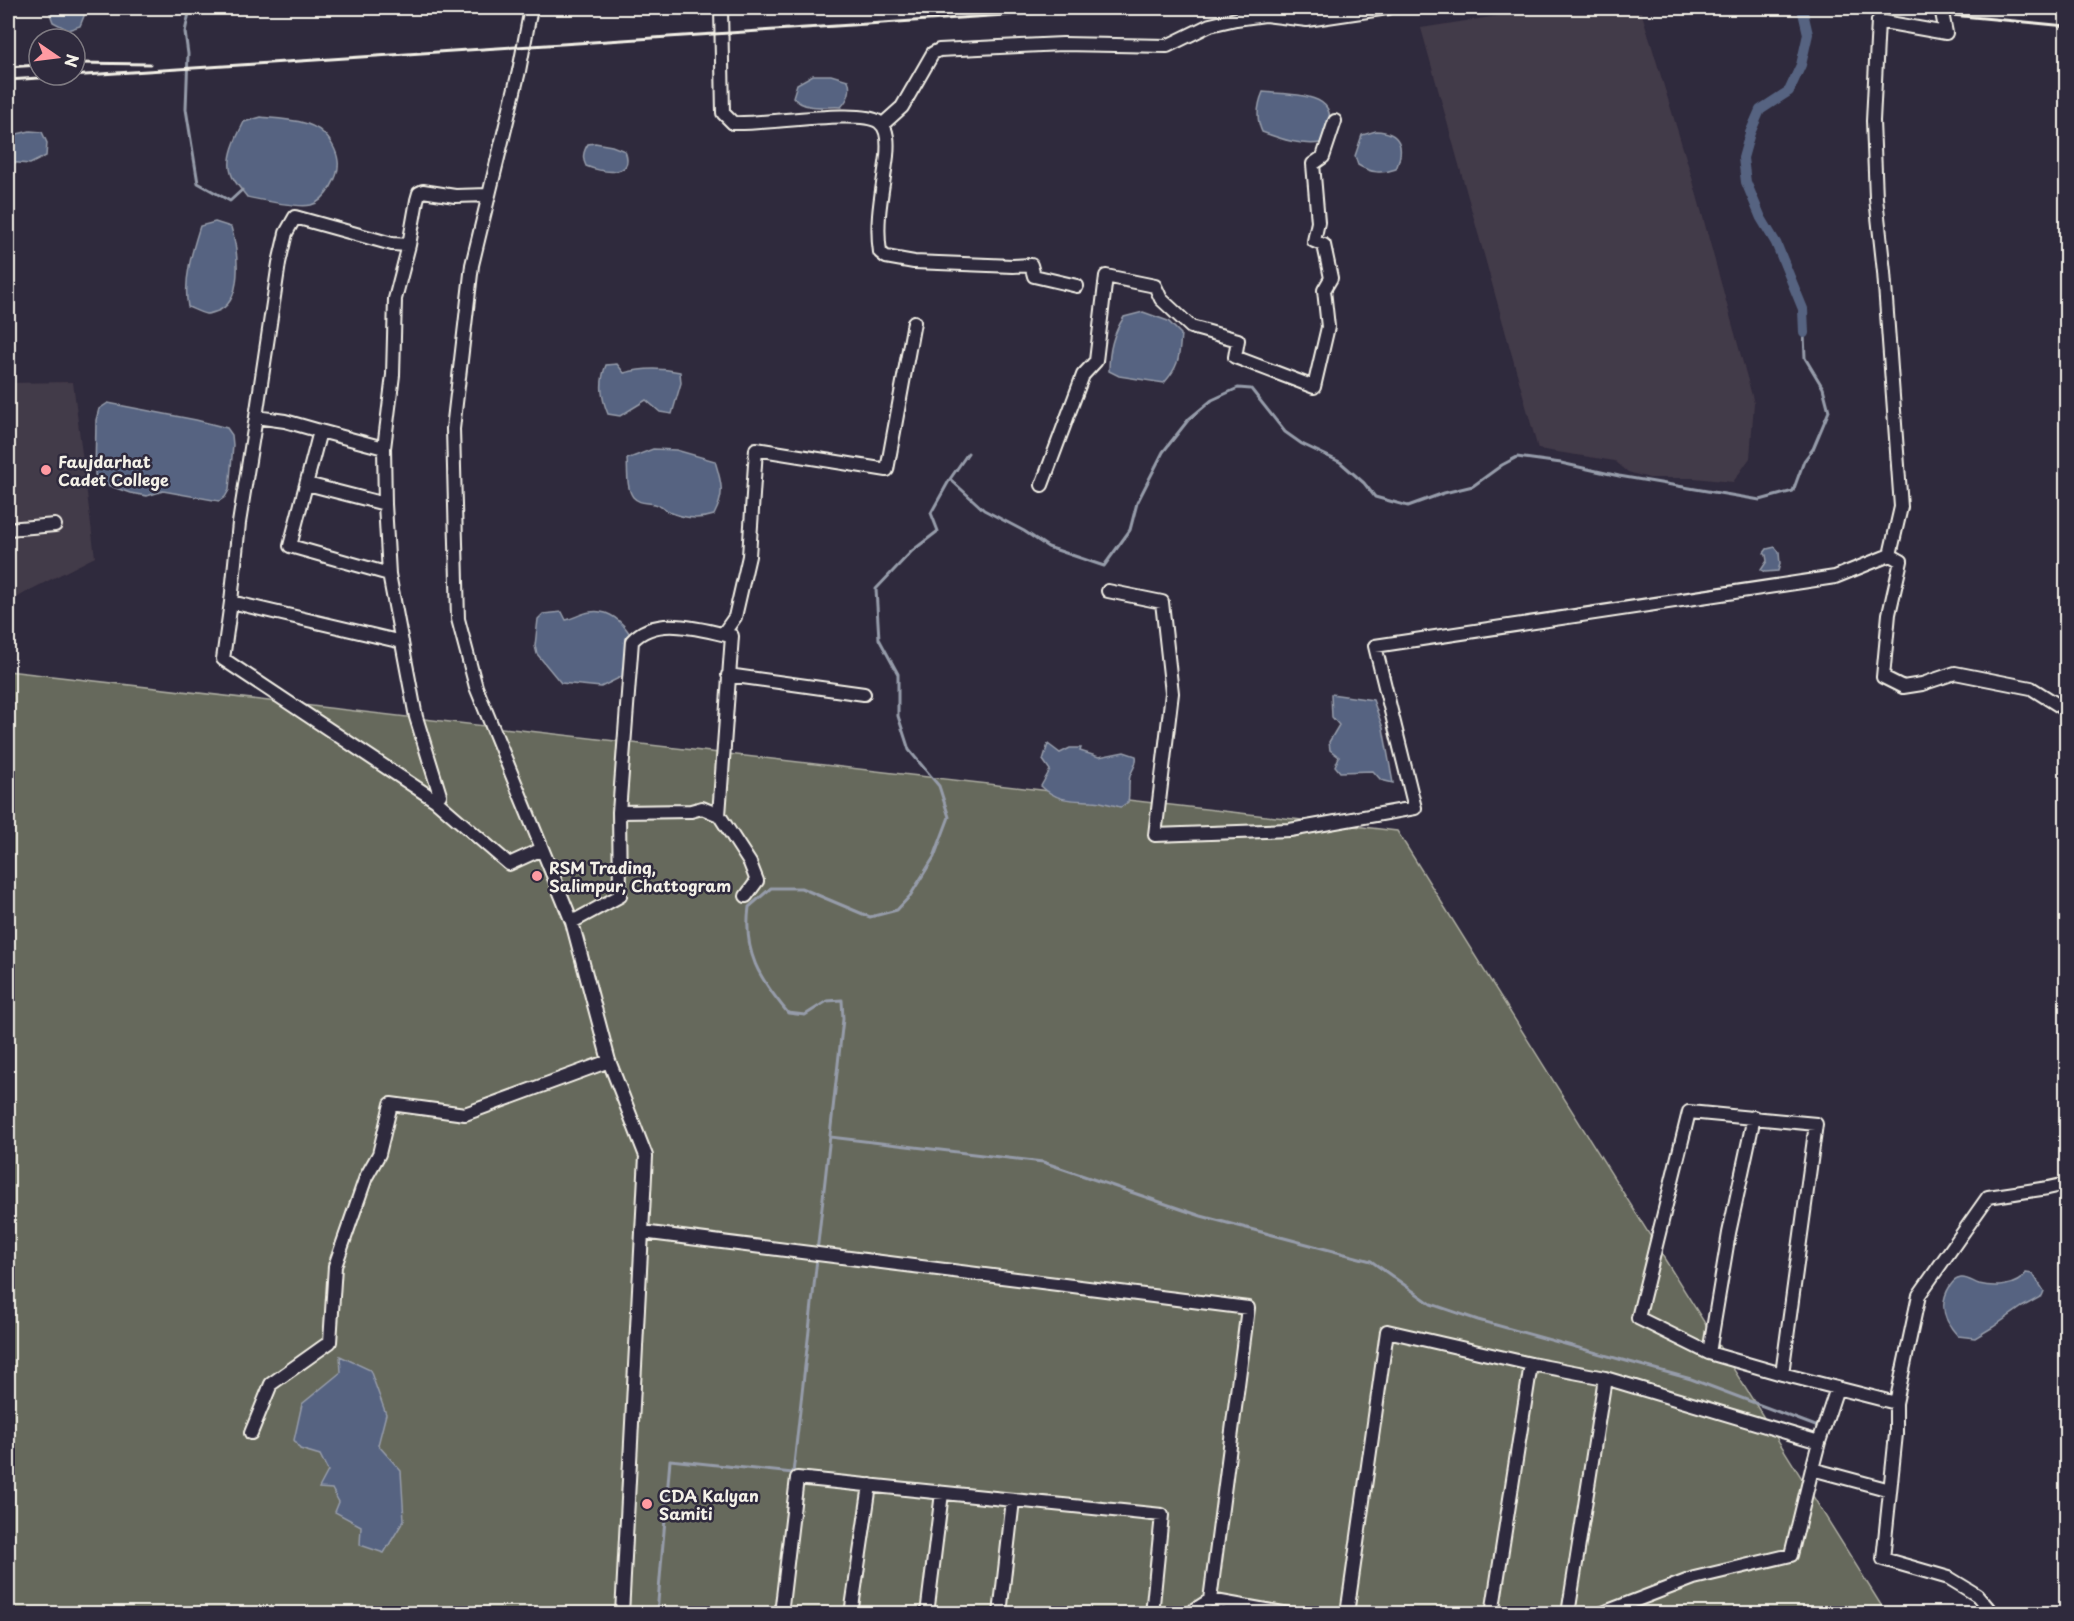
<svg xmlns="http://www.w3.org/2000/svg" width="2074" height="1621" font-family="'Playpen Sans',sans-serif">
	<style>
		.built { fill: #433a48 }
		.green { fill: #66695b; stroke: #adada2; stroke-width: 1.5 }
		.water { fill: #576481; stroke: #969caa; stroke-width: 1.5 }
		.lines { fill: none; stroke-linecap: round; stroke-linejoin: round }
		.stream { stroke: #969caa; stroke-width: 3 }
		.canal { stroke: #576481; stroke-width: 10 }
		.street-casing { stroke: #f4f1e8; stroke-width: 16 }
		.street { stroke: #2f2a3d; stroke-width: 12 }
		.rail { stroke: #f4f1e8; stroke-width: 3 }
		.poi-dot { fill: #ff9aa2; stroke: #2f2a3d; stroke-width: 2 }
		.labels { text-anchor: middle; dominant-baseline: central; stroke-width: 5; stroke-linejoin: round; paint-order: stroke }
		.poi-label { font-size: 16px; font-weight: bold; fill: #f4f1e8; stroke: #2f2a3d; text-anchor: start }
	</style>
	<rect width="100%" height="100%" fill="#2f2a3d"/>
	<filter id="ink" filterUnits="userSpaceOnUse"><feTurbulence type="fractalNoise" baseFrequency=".0167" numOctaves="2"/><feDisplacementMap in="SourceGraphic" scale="12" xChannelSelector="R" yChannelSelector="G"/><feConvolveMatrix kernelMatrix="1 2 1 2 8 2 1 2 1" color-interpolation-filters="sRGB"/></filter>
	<g filter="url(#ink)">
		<path class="built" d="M1536,10L1641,11L1693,181L1754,403L1750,458L1733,482L1694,478H1649L1628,472L1615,461L1538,449L1421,28Z
			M73,382L95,557L30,590L8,603V383Z"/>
		<path class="green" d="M8,671L1397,831L1886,1613L8,1614Z"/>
		<path class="water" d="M51,8H84V16L80,26L68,30L53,22L50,14Z
			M813,75H831L848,80C852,90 848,100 841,107C825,106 804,111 793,97L797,84Z
			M1263,92C1297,96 1351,91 1321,143C1301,146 1281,139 1262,132C1256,119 1257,106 1263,92Z
			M261,117C279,119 308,119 323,133C330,139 337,151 338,161C340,175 326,201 311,205C298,208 261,200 247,197C242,190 233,181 231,173C226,157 237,136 244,122Z
			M30,131L42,132L47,143L46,156L30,164L8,162V136Z
			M1376,131C1401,132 1405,147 1396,169C1382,174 1371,173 1358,165L1355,156L1362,135Z
			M595,143L612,146L625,151C636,179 600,172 586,166C582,158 583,152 588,144Z
			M215,222L231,227C238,250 245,304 215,312C212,313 208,314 206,314C200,313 193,309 188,307C183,281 192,251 200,226Z
			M1143,312L1168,321L1181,334C1179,357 1180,365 1164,383L1119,376L1109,371C1109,350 1113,334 1124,317Z
			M617,364L624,373C642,368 662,368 680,372L681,383L672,414L660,412L646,400L620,416L608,414C601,397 599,382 606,365Z
			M108,403L196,420L227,428L232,435L233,445L229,490L225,497L219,501L163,491L147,496L130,493L102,483L95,475L96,420L99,409Z
			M653,449L676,450L715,461C722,484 725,494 714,515C699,520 682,518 667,511C663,509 660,505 655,504C647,502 639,504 633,497C626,488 628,470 627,459Z
			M1775,547L1779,552L1780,564L1778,571L1765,572L1761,570L1767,561L1766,555L1764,553L1767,549Z
			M562,612L566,620C574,618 582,613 590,612C609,609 622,621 631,636L625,675L601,687L561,683L537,654L535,646L538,619L543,614Z
			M1331,694L1373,700L1383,728L1393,783L1381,780L1373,771L1340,772L1335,766L1339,757L1330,750L1329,742L1339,725L1332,717Z
			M1048,744L1060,753L1070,748H1081L1080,751L1099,757L1124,752L1136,756C1138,765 1132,768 1130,776C1128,783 1130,794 1128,802L1121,807C1111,805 1101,801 1092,801C1071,800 1058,802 1041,786L1050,770L1043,760Z
			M2026,1273L2033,1274L2044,1291L2042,1296L2022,1307L1993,1327L1975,1338L1958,1336C1944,1321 1938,1305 1950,1286C1953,1282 1955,1279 1961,1278C1967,1277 1973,1282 1979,1284C1994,1288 2017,1287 2026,1273Z
			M340,1356L370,1370L386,1414L378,1445L401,1471L404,1520L384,1553L360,1545L361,1526L335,1512L339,1502L332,1489L319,1488L328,1471L320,1455L300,1449L294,1440L302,1404L341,1372Z"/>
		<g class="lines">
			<path class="stream" d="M190,8L185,32L188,54L186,109L198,183L230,201L242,190
				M950,479L984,510L1024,531L1048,547L1104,566L1130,530L1137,503L1163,452L1189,419L1212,400L1238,388L1251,389L1285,432L1302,444L1340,462L1364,483L1375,497L1408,506L1444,493L1473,486L1502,465L1517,457L1561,463L1619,476L1760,500L1793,491L1804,461L1813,449L1829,411L1823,388L1805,358L1804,333
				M830,1137L1043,1162L1201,1216L1371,1261L1431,1304L1478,1320L1691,1379L1821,1428
				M817,1252L843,1019L842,1000L827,1001L805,1015L788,1013C759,978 743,953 749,907L771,888H801L870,917L897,910L910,896L934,857L949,817L939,786L909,750L898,716V674L879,639L876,589L912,551L938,531L931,513L950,479L968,453
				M657,1614L670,1460L793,1473L817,1259"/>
			<path class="canal" d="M1802,8L1808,34L1801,65L1789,91L1760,110L1750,133L1743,158L1746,182L1761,218L1776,243L1803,309L1804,333"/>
			<defs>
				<path id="street" d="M531,8L519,71L472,265L453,429L458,619L476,687L572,922L609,1061L646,1156L622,1614
					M721,8L723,113L733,123C762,125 861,108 879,122C889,129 888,145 887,156C883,189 875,219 880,252L886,257L914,262L1013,266L1031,265L1034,276L1077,286
					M1941,8L1946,33L1878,21L1873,121L1876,198L1884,272L1901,507L1890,555L1901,561L1889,614L1883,677L1903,687L1922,684L1955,673L2031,688L2066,710
					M882,125L902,107L933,53L939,50L1063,44L1167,46L1210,25L1236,19L1265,15L1307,20L1388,8
					M489,195L455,196L423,191L419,193L417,200L409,245L395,299L393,375L384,448L385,504L389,574L416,717L440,795L435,800L509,864L542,849
					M320,431L285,421L256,417L279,263L286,233L295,217L392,244L409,245
					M384,448L320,431L290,546L389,574
					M307,484L385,504
					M1042,485L1083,375L1096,361L1106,276L1155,286L1161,299L1191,327L1238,340L1235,357L1314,387L1328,327L1324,290L1331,278L1324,245L1314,241L1318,222L1313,164L1323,157L1335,121
					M8,529L55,525
					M1108,591L1162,602L1172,693L1155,835L1290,830L1415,808L1375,646L1835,577L1890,555
					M231,602L239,523L256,417
					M723,634L735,617L749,556L756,449L887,470L914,322
					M402,642L231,602L223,659L435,800
					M728,675L864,694
					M619,812L691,811L702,808L719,815L750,863L757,881L746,896
					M572,922L620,896L619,812L632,641C657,614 700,630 732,636L719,815
					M642,1232L1248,1308L1210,1600
					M1709,1353L1729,1233L1754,1117
					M1782,1374L1709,1353L1638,1318L1689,1112L1816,1124L1782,1374L1896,1403L1919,1295L1988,1197L2048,1188L2066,1184
					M1896,1403V1434L1883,1559L1949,1578L1977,1595L1993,1614
					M251,1433L271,1384L330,1342L335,1266L366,1177L379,1154L391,1104L465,1114L609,1061
					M1819,1442L1837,1388
					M781,1614L797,1478L1162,1515L1152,1614
					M851,1614L870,1485
					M927,1614L942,1493
					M1000,1614L1013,1500
					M1188,1614L1210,1600L1289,1614
					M1347,1614L1387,1331L1531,1364L1605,1378L1819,1442L1812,1469L1890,1490
					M1492,1614L1531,1364
					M1568,1614L1605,1378
					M1600,1614L1694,1578L1791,1555L1812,1469"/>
			</defs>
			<use href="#street" class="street-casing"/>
			<use href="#street" class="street"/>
			<path class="rail" d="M1848,8L1941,14L2066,26
				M75,63L150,64
				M8,67L39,65
				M8,80L1114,8"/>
		</g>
	</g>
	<g class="poi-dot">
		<circle cx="46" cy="470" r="6"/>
		<circle cx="537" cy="876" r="6"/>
		<circle cx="647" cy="1504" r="6"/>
	</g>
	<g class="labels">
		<g class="poi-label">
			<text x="58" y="461">Faujdarhat<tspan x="58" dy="18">Cadet College</tspan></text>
			<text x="549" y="867">RSM Trading,<tspan x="549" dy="18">Salimpur, Chattogram</tspan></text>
			<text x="659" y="1495">CDA Kalyan<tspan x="659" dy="18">Samiti</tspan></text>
		</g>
	</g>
	<rect width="2074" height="1621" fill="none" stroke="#2f2a3d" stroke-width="30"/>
	<rect x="15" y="15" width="2044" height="1591" fill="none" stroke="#f4f1e8" stroke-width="2" filter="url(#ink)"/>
	<g transform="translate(57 57) rotate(104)"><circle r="28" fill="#2f2a3d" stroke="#7e7a81" stroke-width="1.5"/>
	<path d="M0-4.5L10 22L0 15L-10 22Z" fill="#ff9aa2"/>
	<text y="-9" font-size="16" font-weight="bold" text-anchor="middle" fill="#f4f1e8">N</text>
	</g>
</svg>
